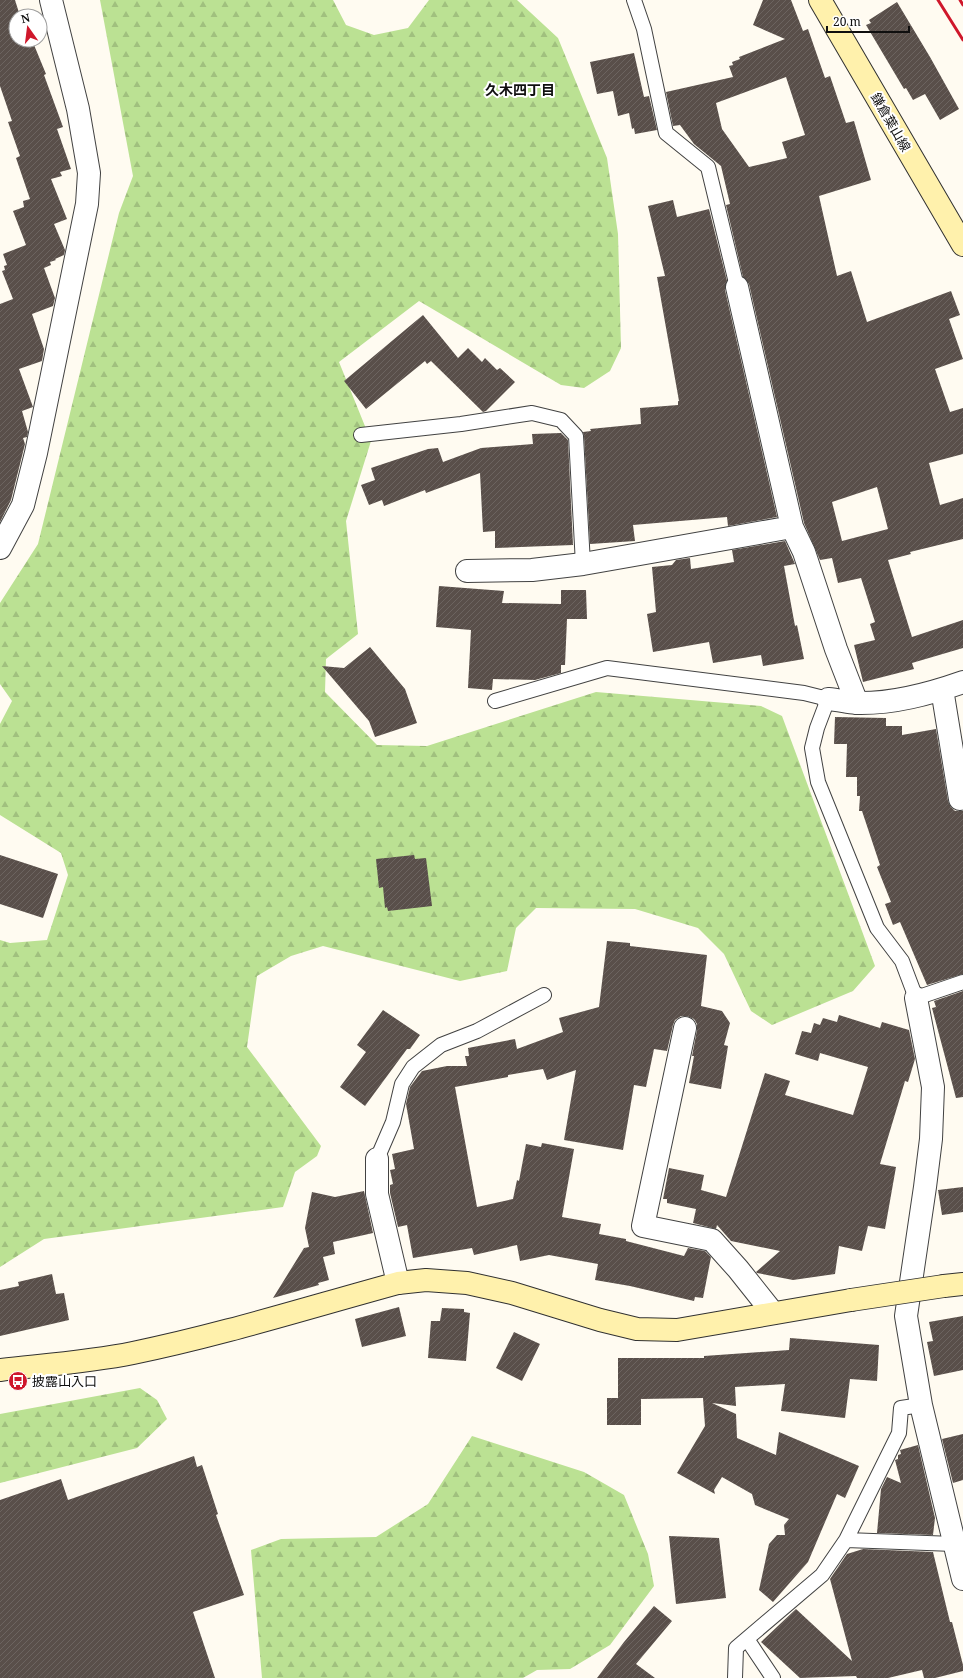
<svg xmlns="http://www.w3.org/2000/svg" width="963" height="1678" font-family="'Noto Serif','Noto Sans JP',serif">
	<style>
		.forest { fill: url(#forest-firs) }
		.building { fill: url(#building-hatch); fill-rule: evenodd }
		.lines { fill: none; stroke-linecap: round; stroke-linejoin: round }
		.lane-casing { stroke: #424242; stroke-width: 16 }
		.street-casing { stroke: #424242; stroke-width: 24 }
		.secondary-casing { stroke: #313131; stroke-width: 24 }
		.lane { stroke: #fff; stroke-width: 14 }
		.street { stroke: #fff; stroke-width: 22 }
		.secondary { stroke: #fff1ac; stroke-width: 22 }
		.rail { stroke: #cf172b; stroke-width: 3 }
		.secondary-bridge-casing { stroke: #313131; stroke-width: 24; stroke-linecap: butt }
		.secondary-bridge { stroke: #fff1ac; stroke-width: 22 }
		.labels { text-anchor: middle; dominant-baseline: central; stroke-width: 4; stroke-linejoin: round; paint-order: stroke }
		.street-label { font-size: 13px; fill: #0f0f0f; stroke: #fff }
		.poi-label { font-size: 13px; fill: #0f0f0f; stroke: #fff; text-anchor: start }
		.neighbourhood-label { font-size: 14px; font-weight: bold; fill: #0f0f0f; stroke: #fff }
	</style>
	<defs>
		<pattern id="forest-firs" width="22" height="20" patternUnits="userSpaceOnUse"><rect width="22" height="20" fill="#bbe193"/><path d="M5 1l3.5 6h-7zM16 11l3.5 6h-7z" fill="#a0c07e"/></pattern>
		<pattern id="building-hatch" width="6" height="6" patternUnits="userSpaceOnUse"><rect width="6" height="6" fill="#594f4a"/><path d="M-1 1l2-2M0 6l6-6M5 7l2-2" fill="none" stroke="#6c6460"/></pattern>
	</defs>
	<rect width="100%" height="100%" fill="#fffbf1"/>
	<path class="forest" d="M100,0H333L346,25L374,35L408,28L429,0H517L558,38L607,158L618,234L621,348L610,371L584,388L561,385L419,301L339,362L371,441L346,521L358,634L326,659L325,692L377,745L427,746L596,692L761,706L782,716L875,966L853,991L772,1025L751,1011L724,954L698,928L635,909L536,908L516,928L507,971L460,981L323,946L291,956L257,976L247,1047L321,1146L317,1156L295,1172L283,1207L44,1239L0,1267V940L10,943L47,940L68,875L61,853L0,815V724L12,701L0,684V603L38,544L119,213L133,176Z
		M140,1388L157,1400L167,1419L137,1448L0,1483V1414Z
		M472,1436L584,1472L624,1495L648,1554L654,1586L610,1645L570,1669L537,1670L523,1678H262L251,1550L281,1539L376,1537L428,1504Z"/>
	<path class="building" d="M0,0H15L20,16H16V40H32L46,74L44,75L63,127L57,129L71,169L60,172L62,176L51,179L67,219L54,224L65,250L64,255L55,259L56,260L50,262L51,265L44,268L55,298L53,306L32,314L44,349L42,361L19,369L33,407L22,411L28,432L27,437L23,438L25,444L11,500L0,522V304L13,299L2,271L5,270L4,266L7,265L3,254L26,245L13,211L24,207L23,201L30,199L16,158L20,156L8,122L12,121L0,86Z
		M763,0H791L803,31L808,29L825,78L830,76L846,123L854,121L871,180L819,196L837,276L851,271L867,322L951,291L960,315L949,319L963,359L935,369L950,412L963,408V454L929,463L940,505L963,498V539L910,552L911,554L888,560L912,637L963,620V648L912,663L914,669L863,682L854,645L875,640L870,624L875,622L861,578L838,583L832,558L820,560L804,523L749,284L743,277L726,205L730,204L721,166L694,144L680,125L673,126L666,92L733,77L729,66L733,65L732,62L740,59L739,57L785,39L753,25ZM786,77L805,135L782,142L787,158L749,167L722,129L716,103ZM877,487L888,529L842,541L832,502Z
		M897,2L930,57L959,109L940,120L925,94L913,100L906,88L904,89L866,25L871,23L869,20Z
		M634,53L644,97L649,96L657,130L635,134L634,128L632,129L629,113L618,116L613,91L597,94L590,62Z
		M673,200L677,217L709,209L727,281L725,290L777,517L728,526L727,517L633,525L635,541L590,544L584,436L583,432L591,431L590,429L641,424L640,408L678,405V401H679L657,277L665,276L648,206Z
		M423,315L458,358L468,348L482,362L485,358L497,370L500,368L515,382L486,411L483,412L431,361L427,364L425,361L366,409L344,381Z
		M561,433L568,440L573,545L495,548V531L483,532L480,473L426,493L425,490L384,506L382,500L369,505L361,485L375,480L371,468L428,449L438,448L443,462L481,448L533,444L532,434Z
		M785,541L795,564L784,566L795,626L797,625L804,659L763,666L761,655L713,663L709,642L653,652L647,614L656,612L652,567L672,565L676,560L690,558L691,569L734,562L732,550Z
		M439,586L504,591L502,603L561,604V590H586L587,619H567L565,665H561V673L535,680L493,679L492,690L468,688L471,630L436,627Z
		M370,647L405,689L417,723L375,737L369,721L322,666L344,668Z
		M835,717L886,718V726H902V735L936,729L948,801L951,807L955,811H963V974L927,985L900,922L893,925L885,904L891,902L877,867L880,865L862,811H859L860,796H857V777H846L847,744H834Z
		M0,855L58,874L43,918L0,904Z
		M414,855L415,859L426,858L432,906L388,911L387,907L385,908L383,887L379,888L376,859Z
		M607,941L630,943V946L707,955L701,1006L722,1011L730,1023L724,1045L728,1046L721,1089L689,1083L694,1056H692L697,1030V1024L694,1019L687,1016H681L675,1020L673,1025L667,1051L654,1049L646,1087L634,1085L623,1150L564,1140L576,1070L547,1080L543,1069L508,1075V1077L455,1087L477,1207L513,1199L517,1180L519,1181L526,1144L541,1147L542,1143L574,1149L562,1217L601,1224L599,1234L626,1239V1241L684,1256L688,1248L705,1251L711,1257L703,1298L695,1297L694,1301L630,1286L595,1280L598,1264L549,1255L520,1261L517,1245L474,1255L472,1248L413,1258L407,1225L398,1227L390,1193V1185L393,1184L390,1170L395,1169L392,1154L414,1149L406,1104L410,1087L422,1071L447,1066H467L465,1056H469L468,1048L515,1039L517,1049L563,1032L559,1018L599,1007Z
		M963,991V1097L956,1098L932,1008L936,1007L934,1001Z
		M383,1010L420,1035L410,1049H407L365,1106L340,1087L366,1052L357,1045Z
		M839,1015L880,1028L882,1022L909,1030L915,1059L908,1082L905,1081L880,1164L896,1167L885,1229L868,1226L862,1251L839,1246L835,1274L793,1280L757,1273L756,1272L780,1251L731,1241L717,1225L716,1229L693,1223L696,1209L667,1203V1199H663L669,1168L704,1175L701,1190L726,1197L765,1073L790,1081L785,1095L853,1115L868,1067L820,1053L818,1061L795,1054L802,1031L811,1033L814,1023L820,1025L823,1018L837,1022Z
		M963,1187V1212L942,1215L938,1190Z
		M364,1191L373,1233L333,1242L335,1254L323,1257L329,1280L318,1283L319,1285L273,1298L304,1248L309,1247L305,1228L312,1192L335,1197Z
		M52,1274L56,1294L64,1293L69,1320L0,1336V1290L19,1286L18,1282Z
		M399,1307L406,1336L362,1347L355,1319Z
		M442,1308L464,1309V1312L470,1313L466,1361L428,1358L431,1321H440Z
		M963,1316V1370L934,1376L927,1342L933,1341L929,1322Z
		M514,1332L540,1344L522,1381L496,1368Z
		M790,1338L879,1345L877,1381L850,1379L845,1418L781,1411L785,1384L735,1387L736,1406L712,1403L736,1414L737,1438L776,1455L779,1432L859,1466L845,1498L837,1494L808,1562L773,1602L759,1590L769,1544L777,1535H785L784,1525L789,1519L755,1505L752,1494L722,1477L714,1490L715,1494L677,1473L705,1426L703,1398L641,1399V1425H607V1398H618V1358H704V1356L789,1350Z
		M963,1434V1480L953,1483L942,1439Z
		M918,1445L935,1518L933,1535L877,1533L881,1489L887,1477L901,1483L895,1460L898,1459V1455L901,1454L900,1450Z
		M194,1456L197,1467L202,1465L218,1514L216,1515L244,1595L193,1612L215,1678H0V1500L61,1479L68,1500Z
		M669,1536L719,1538L726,1598L676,1604Z
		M863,1549L933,1552L950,1622H952L963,1665V1671L935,1678H924L922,1670L888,1678H857L856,1676L800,1678L761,1642L796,1609L852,1661L830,1579L847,1554Z
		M654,1606L672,1621L636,1664L655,1678H597L624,1642Z"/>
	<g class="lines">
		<defs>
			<path id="lane" d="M634,0L644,29L666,133L708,167L737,287
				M361,435L461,424L532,413L561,420L576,436L583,564
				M495,701L607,668L804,693L828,699L817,728L812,748L818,782L877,928L902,961L916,998L963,982
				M377,1159L393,1122L402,1084L413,1067L441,1045L477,1031L544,995
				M846,1540L954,1544
				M747,1639L773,1678
				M735,1678L736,1648L822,1575L846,1540L899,1433L901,1408L921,1405"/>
			<path id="street" d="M737,287L792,527L804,552L836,649L857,703
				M0,548L23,505L36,453L87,204L89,173L78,109L51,0
				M467,571L532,570L583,564L792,527
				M942,689L960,799
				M828,699C838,700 847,702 856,703C893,704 929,694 963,682
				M916,998L933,1087L931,1139L925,1187L906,1316L921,1405L963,1579
				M685,1028L643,1226L712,1240L738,1269L773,1313
				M377,1159V1194L398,1283"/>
			<path id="secondary" d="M820,0L963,245
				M944,1286L963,1284
				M0,1370C44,1365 89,1362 133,1353C221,1335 310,1307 398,1283L426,1280L467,1283L512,1293L600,1320L637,1329L677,1330L851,1300"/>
		</defs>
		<use href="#lane" class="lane-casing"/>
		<use href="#street" class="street-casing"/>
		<use href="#secondary" class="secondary-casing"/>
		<use href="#lane" class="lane"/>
		<use href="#street" class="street"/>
		<use href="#secondary" class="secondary"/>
		<path class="rail" d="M938,0L963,40
			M960,0L963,5"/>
		<defs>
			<path id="secondary-bridge" d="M851,1300L944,1286"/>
		</defs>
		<use href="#secondary-bridge" class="secondary-bridge-casing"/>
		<use href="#secondary-bridge" class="secondary-bridge"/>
	</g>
	<defs>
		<symbol id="bus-disc" viewBox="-11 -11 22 22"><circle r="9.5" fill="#cf172b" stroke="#fff"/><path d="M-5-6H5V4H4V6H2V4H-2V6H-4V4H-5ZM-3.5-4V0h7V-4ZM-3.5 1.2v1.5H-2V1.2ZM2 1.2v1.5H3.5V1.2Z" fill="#fff"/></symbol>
	</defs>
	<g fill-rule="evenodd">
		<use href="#bus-disc" x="7" y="1370" width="22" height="22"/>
	</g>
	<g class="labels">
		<g class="street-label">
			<text transform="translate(891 122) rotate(60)">鎌倉葉山線</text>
		</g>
		<g class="poi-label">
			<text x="32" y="1381">披露山入口</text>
		</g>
		<g class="neighbourhood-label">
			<text x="520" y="89">久木四丁目</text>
		</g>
	</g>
	<g transform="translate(28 28) rotate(346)"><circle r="19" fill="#ffffff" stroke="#9f9f9f"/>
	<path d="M0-3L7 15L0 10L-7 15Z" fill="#cf172b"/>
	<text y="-6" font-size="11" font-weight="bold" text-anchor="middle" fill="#0f0f0f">N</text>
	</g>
	<path d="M827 26v6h82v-6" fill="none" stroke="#0f0f0f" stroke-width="2"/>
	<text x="833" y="26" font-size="12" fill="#0f0f0f" stroke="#ffffff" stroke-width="3" paint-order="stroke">20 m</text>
</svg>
